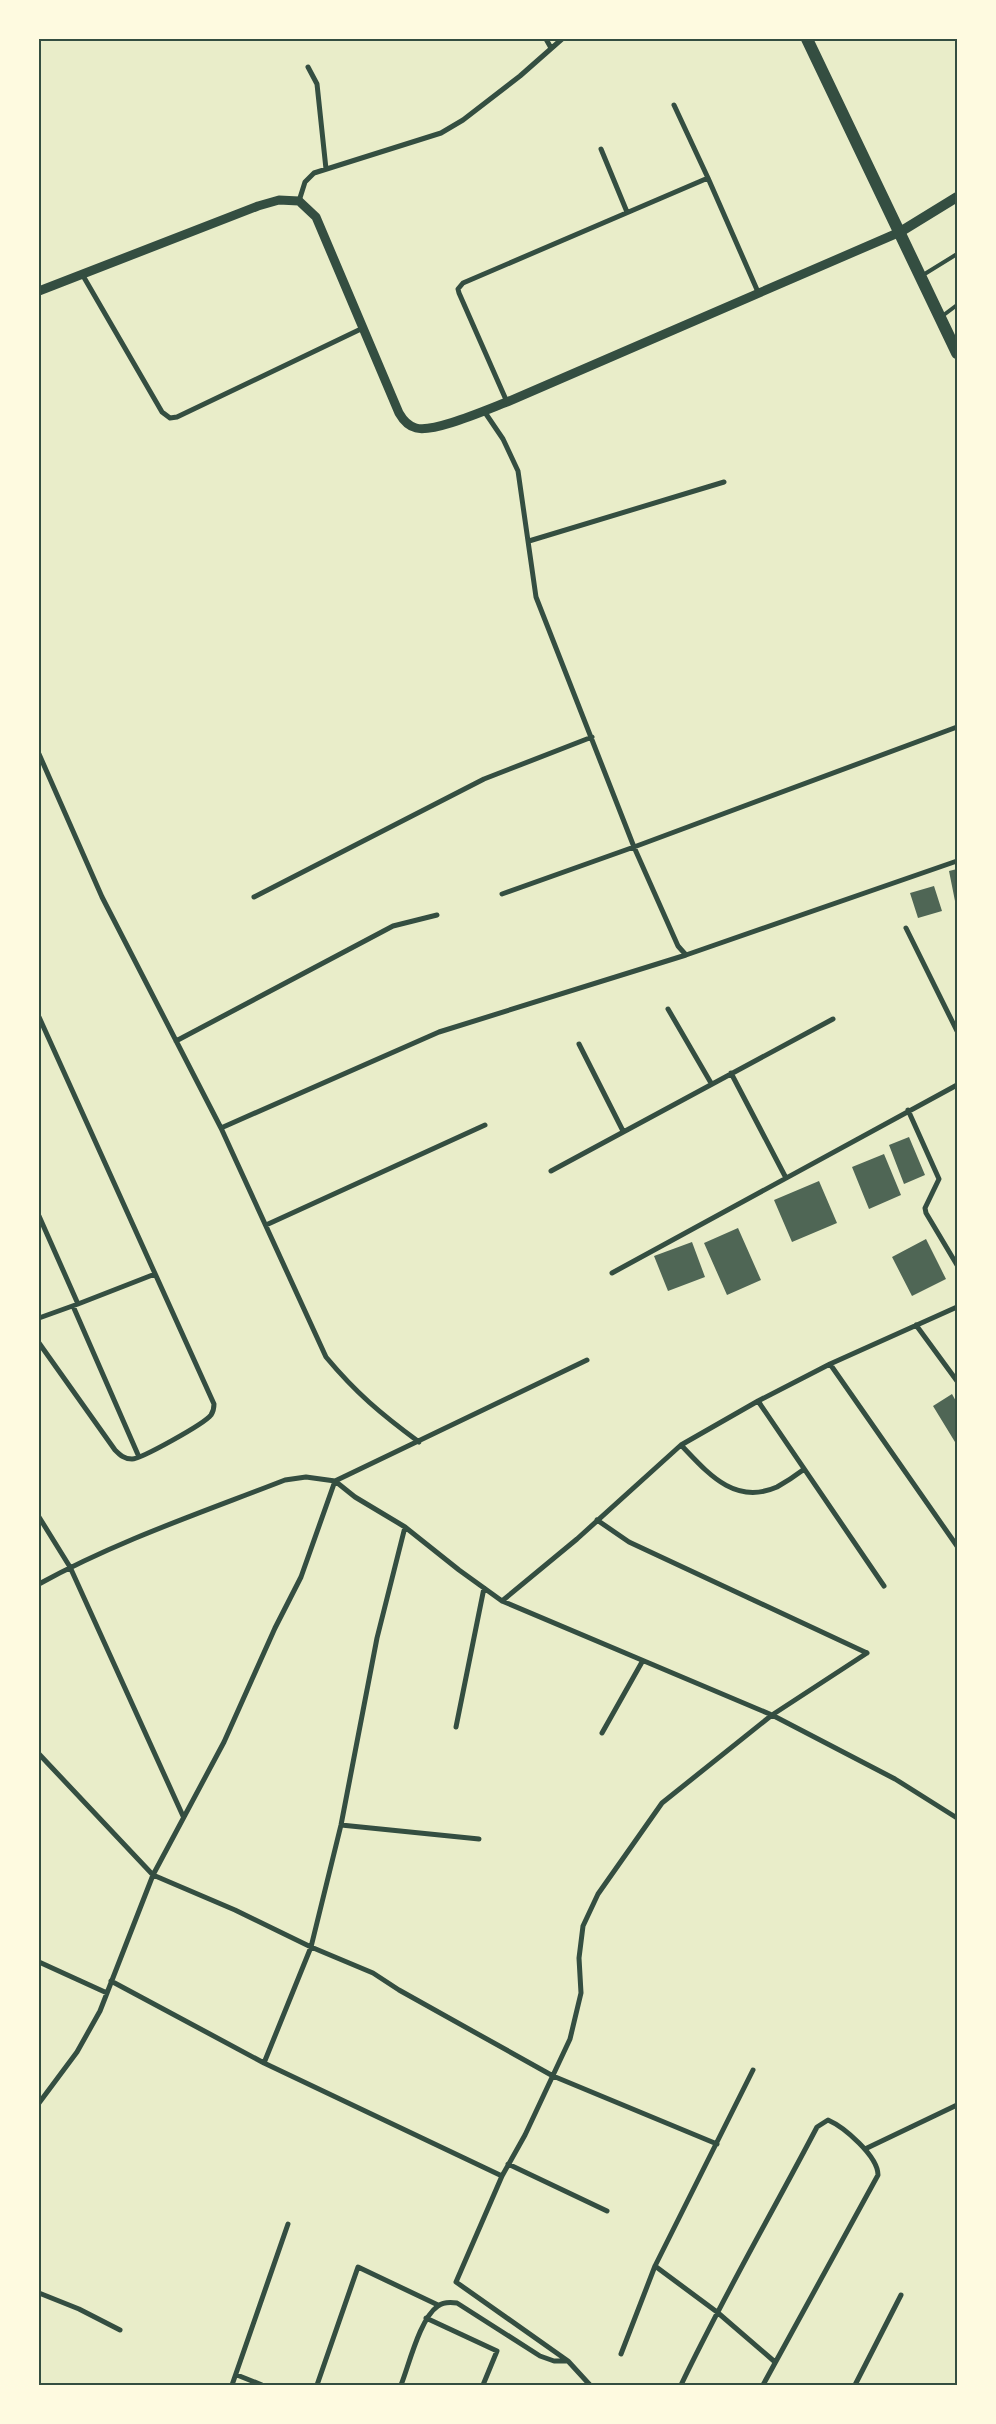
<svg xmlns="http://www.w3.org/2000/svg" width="996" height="2424" font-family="Signika,sans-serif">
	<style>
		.building { fill: #4f6655 }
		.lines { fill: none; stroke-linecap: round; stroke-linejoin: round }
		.service { stroke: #344e41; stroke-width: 4 }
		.minor { stroke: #344e41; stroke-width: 5 }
		.tertiary { stroke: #344e41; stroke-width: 9 }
		.secondary { stroke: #344e41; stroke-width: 10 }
		.primary { stroke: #344e41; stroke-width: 12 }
		.neatline { fill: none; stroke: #344e41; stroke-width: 2 }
	</style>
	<rect width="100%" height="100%" fill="#e9edc9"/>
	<path class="building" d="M957,869V906H956L949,871Z
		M934,886L942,911L918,918L910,893Z
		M909,1137L925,1175L904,1184L889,1145Z
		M884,1154L901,1195L869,1209L852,1167Z
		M819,1181L837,1223L792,1242L774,1200Z
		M738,1228L761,1280L727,1295L704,1243Z
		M926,1239L946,1279L912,1296L892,1257Z
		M692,1242L705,1277L668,1291L654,1256Z
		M952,1394L957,1403V1441L955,1442L933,1406Z"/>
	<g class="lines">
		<path class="service" d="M923,275L957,254
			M941,317L957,305"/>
		<path class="minor" d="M546,39L551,48
			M308,67L317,84L326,169
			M674,105L708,178
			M601,149L627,212
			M299,201L305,182L314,173L441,133L463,120L520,76L562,39
			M82,274L162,412L170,418L177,417L363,328
			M507,402L459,293L458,289L463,283L708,178L758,292
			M484,411L503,439L518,471L536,597L634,847L678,946L686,955
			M529,541L724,482
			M39,754L102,897L221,1128L326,1357C356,1393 381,1414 419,1442
			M502,894L634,847L957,727
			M254,897L484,779L592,737
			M906,928L957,1031
			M668,1009L711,1083
			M39,1017L214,1404C214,1408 213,1412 211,1415C204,1424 141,1459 132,1459C124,1459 120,1455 115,1450L39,1343
			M176,1041L393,926L437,915
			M579,1044L623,1131
			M731,1073L786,1178
			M908,1110L939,1179L925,1208L926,1213L957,1265
			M221,1128L439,1032L686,955L957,861
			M551,1171L833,1019
			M39,1216L78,1304L39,1318
			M266,1225L485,1125
			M612,1273L957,1085
			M78,1304L155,1274
			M73,1306L139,1457
			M916,1325L957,1381
			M830,1364L957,1546
			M758,1401L884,1586
			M681,1445C707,1472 734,1506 777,1487C786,1482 795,1476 803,1470
			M39,1517L70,1567L183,1816
			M597,1520L629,1542L867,1653
			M39,1584C117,1541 203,1512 285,1480L306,1477L335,1481L355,1497L405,1527L459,1570L502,1601L772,1715L895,1779L957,1818
			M502,1601L577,1539L681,1445L758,1401L830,1364L957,1307
			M456,1727L484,1588
			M602,1733L642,1662
			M39,1754L153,1875L235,1910L311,1947L373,1973L399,1990L553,2076L717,2144
			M341,1825L479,1839
			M39,1962L107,1993
			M111,1981L264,2063L502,2176
			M264,2063L311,1947L341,1825L377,1638L405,1527
			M39,2103L77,2052L100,2011L153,1875L224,1742L275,1628L301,1577L335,1481L587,1360
			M865,2149L957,2105
			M508,2164L607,2211
			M655,2266L717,2312L775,2362
			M39,2293L79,2309L120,2330
			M426,2318L497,2351L483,2385
			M621,2354L655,2266L753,2070
			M237,2375L262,2385
			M232,2385L288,2224
			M317,2385L358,2267L438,2305
			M401,2385C409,2365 420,2318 438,2306C443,2302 450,2302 457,2303L540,2356L554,2361H567
			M590,2385L568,2361L456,2282L502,2176L525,2135L570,2039L581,1993L579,1958L583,1926L598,1894L662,1803L772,1715L867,1653
			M681,2385C723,2297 772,2213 817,2127L828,2120C844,2127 878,2156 878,2175L763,2385
			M855,2385L901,2295"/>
		<path class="tertiary" d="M39,291L258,206L279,200L299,201L316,217L399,413C403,420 408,426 416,428C434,433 488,409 507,402L900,232"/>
		<path class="secondary" d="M900,232L957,197"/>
		<path class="primary" d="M807,39L957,353"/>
	</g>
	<rect width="996" height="2424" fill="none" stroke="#fefae0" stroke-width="80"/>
	<rect x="40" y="40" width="916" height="2344" class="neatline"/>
</svg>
